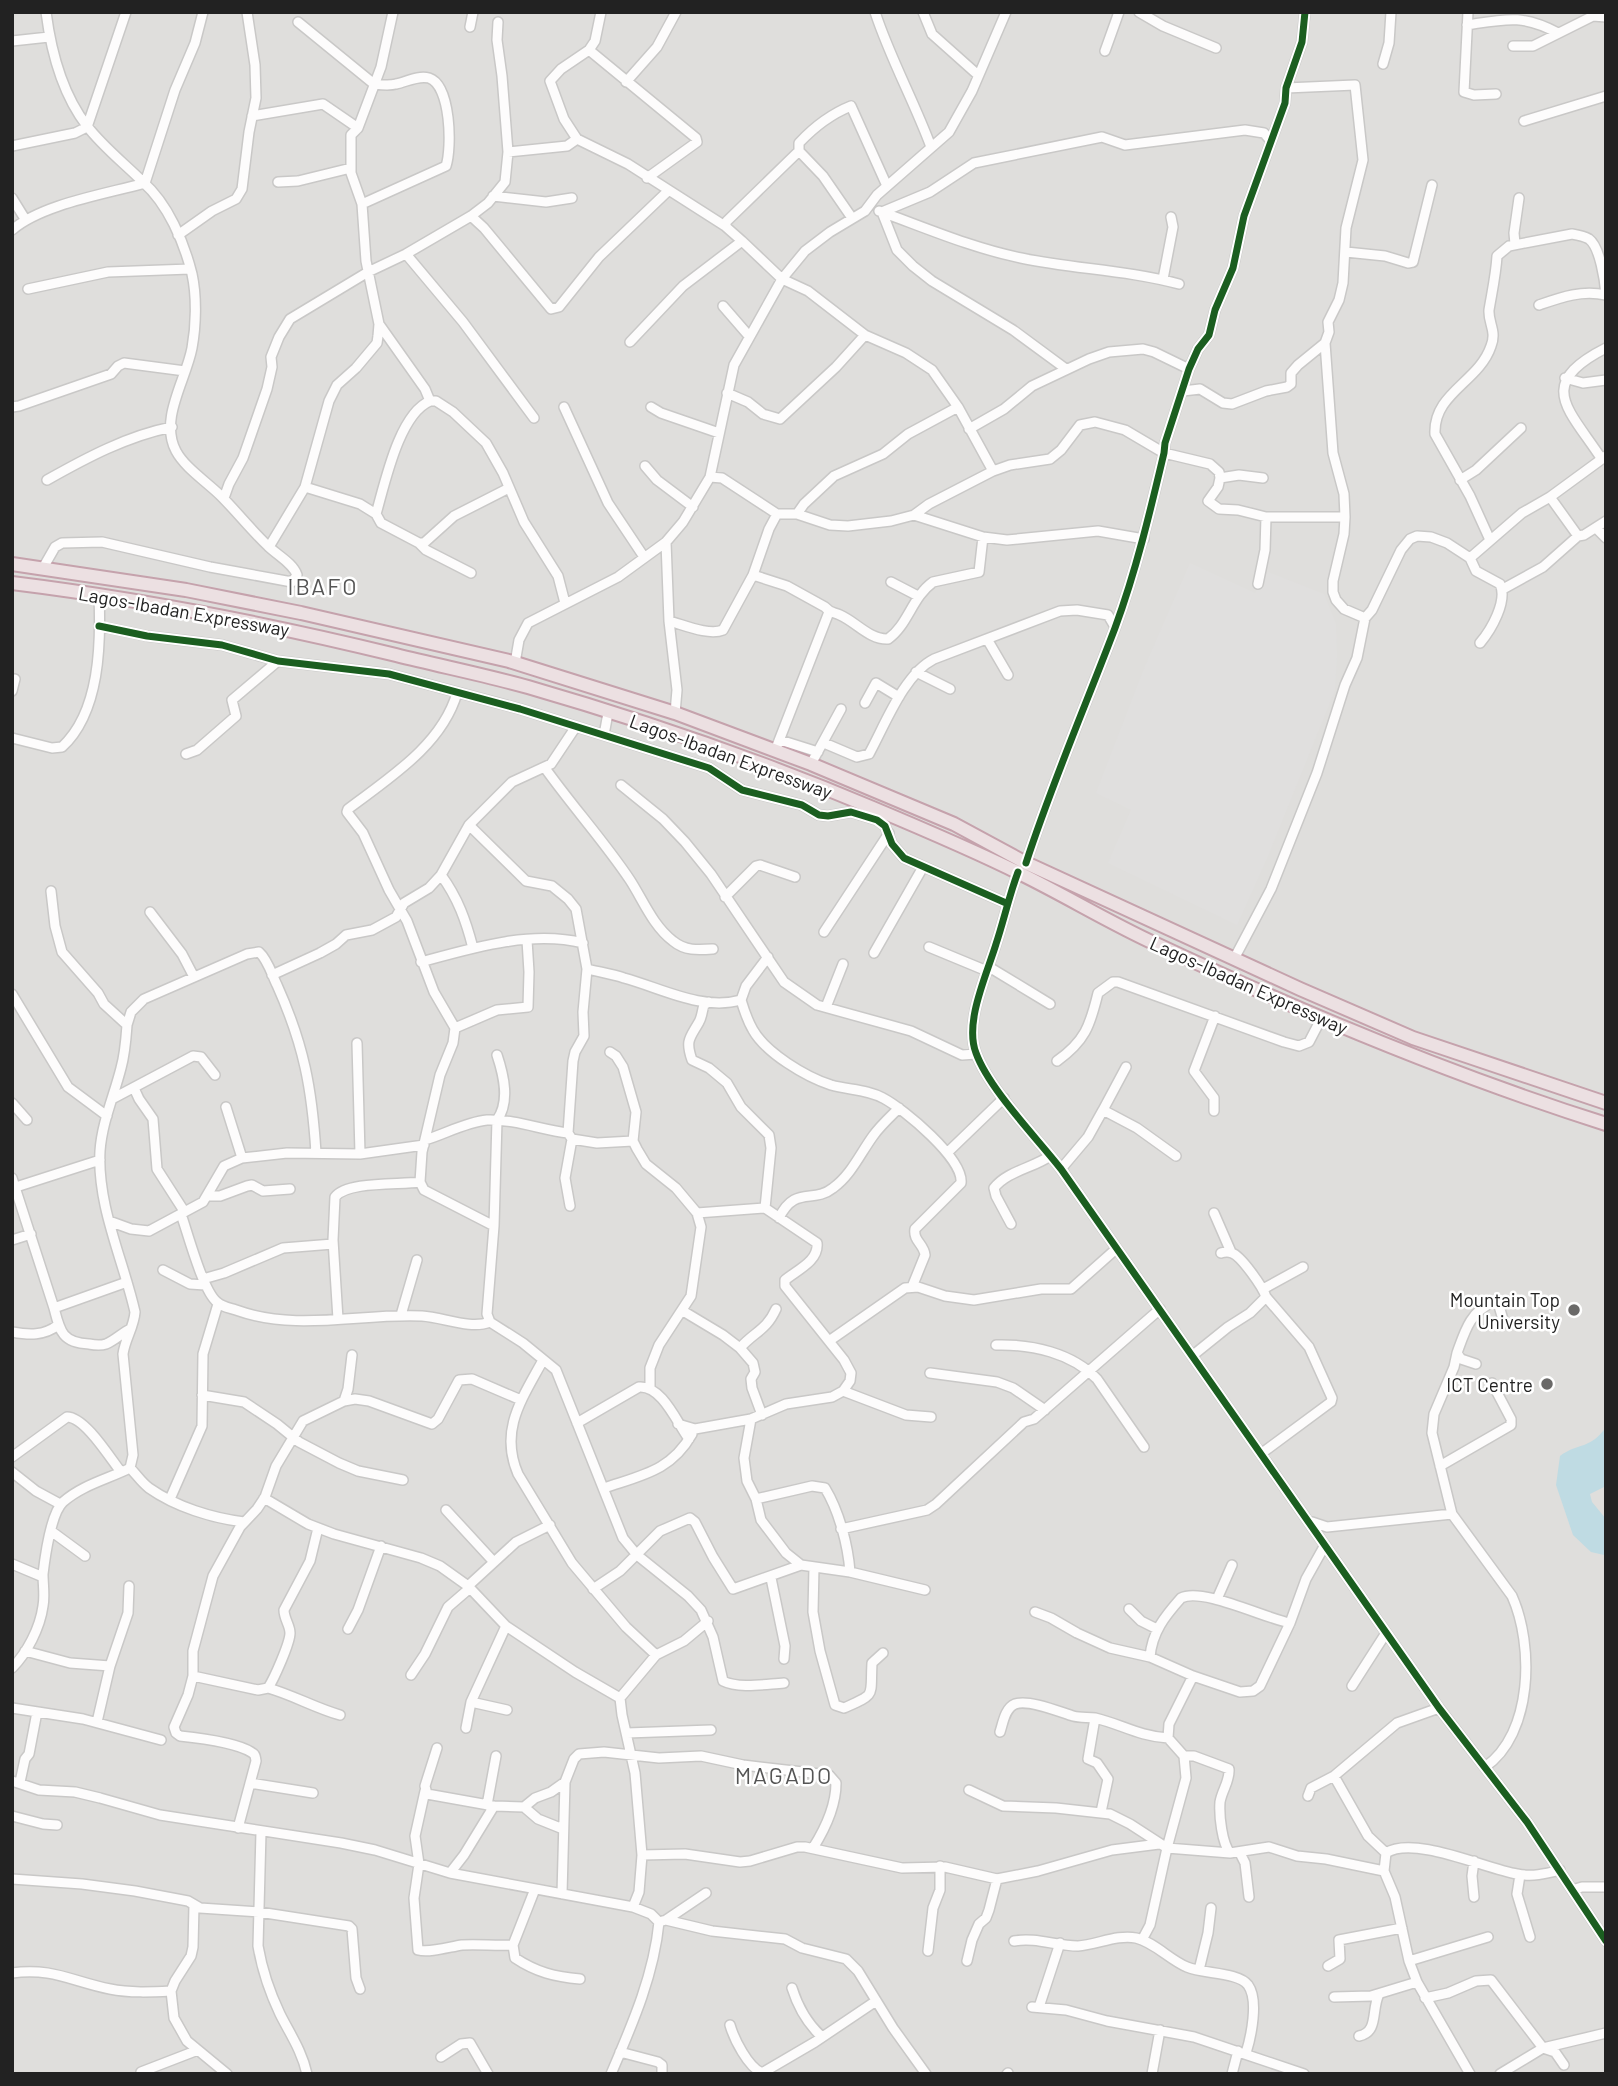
<svg xmlns="http://www.w3.org/2000/svg" width="1618" height="2086" font-family="Barlow,sans-serif">
	<style>
		.residential { fill: #dfdedc }
		.parking { fill: #e0dfde }
		.water { fill: #bfdbe3 }
		.lines { fill: none; stroke-linecap: round; stroke-linejoin: round }
		.minor-casing { stroke: #c9c8c7; stroke-width: 12 }
		.highway-casing { stroke: #c5a2ac; stroke-width: 16 }
		.minor { stroke: #fdfcfc; stroke-width: 9 }
		.highway { stroke: #ece0e2; stroke-width: 12 }
		.cycleway-casing { stroke: #fff; stroke-width: 11 }
		.cycleway { stroke: #1b5e20; stroke-width: 7 }
		.poi-dot { fill: #6a6968; stroke: #fff; stroke-width: 2.5 }
		.labels { text-anchor: middle; dominant-baseline: central; stroke-width: 5; stroke-linejoin: round; paint-order: stroke }
		.street-label { font-size: 19px; fill: #222; stroke: #fff }
		.poi-label { font-size: 19px; fill: #222; stroke: #fff; text-anchor: end }
		.quarter-label { font-size: 23px; letter-spacing: 2px; fill: #555; stroke: #fff }
	</style>
	<rect width="100%" height="100%" fill="#f0eeeb"/>
	<path class="residential" d="M12,12H1606V2074H12Z"/>
	<path class="parking" d="M1190,563L1255,593L1268,572L1324,594L1336,624L1337,658L1335,690L1268,856L1237,925L1108,863L1131,810L1096,793L1145,666Z"/>
	<path class="water" d="M1606,1427V1486L1590,1494L1592,1502L1606,1519L1604,1555L1591,1552L1573,1535L1556,1485L1560,1456C1579,1442 1590,1450 1606,1427Z"/>
	<g class="lines">
		<defs>
			<path id="minor" d="M601,12L595,41L589,50L561,69L550,81L564,119L577,139L628,164L725,226
				M875,12C890,58 914,101 931,147
				M923,12L932,34L978,75
				M1139,12L1163,26L1216,48
				M1468,12L1464,92L1474,95L1496,94
				M298,22L374,84C382,85 389,86 396,84C406,82 418,75 429,78C451,85 452,148 446,166L362,204
				M1467,25C1506,19 1522,14 1558,33
				M470,27L473,12
				M12,41L49,37
				M1513,46H1533L1593,16L1606,17
				M589,50L696,138L697,142L647,178
				M1105,51L1119,12
				M1383,64L1389,43L1391,12
				M626,82L657,47L676,12
				M1286,88L1355,85L1363,160L1346,228L1343,283L1339,300L1328,322L1329,332L1325,343L1333,453L1344,494L1345,517L1344,534L1333,581V592L1336,600L1344,609L1365,618
				M252,116L323,104L358,128
				M1524,121L1606,96
				M12,146L75,133L87,127L126,12
				M799,151V143C814,127 831,114 851,106L887,186
				M508,152L567,146L577,139
				M278,182L298,181L351,168
				M145,183L175,90L195,43L203,12
				M493,196L546,202L572,198
				M12,198L25,219
				M879,211C926,228 972,248 1021,258C1074,269 1127,270 1179,284
				M471,216L484,228L551,309L559,307L599,257L668,191
				M12,230C42,204 106,194 145,183
				M178,235L212,211L236,199L242,189L249,132L256,98L255,65L247,12
				M742,241L782,279L808,291L865,335L906,353L932,370L958,407L993,471
				M1515,244L1514,233L1519,198
				M1346,252L1385,256L1408,263L1413,262L1432,185
				M406,254L471,216L488,203L505,182L508,152L502,76L497,40L498,22
				M1163,279L1173,227L1171,217
				M28,289L108,272L190,269
				M1539,305C1562,297 1581,290 1606,295
				M723,306L749,336
				M379,324L425,389L430,401H436L453,412L486,443L503,473L524,522L558,576L565,603
				M630,342L683,286L742,241L725,226L727,221L799,151L823,176L852,218
				M1066,369L1013,330L932,281L913,266L897,250L882,212L930,192L974,163L1102,137L1125,145L1245,130L1264,133L1271,141
				M1565,378L1583,383L1606,380
				M1183,391L1200,389L1223,403L1232,404L1266,391L1287,387L1291,384V373L1298,365L1325,343
				M727,393L748,402L763,414L780,419L836,367L865,335
				M12,407L19,406L111,374L118,366L124,363L185,371
				M564,407L608,503L644,557
				M651,407L661,413L719,433
				M969,429L1004,409L1032,386L1089,359L1109,352L1143,349L1154,352L1189,369
				M1601,458C1568,408 1535,384 1606,348
				M645,466L657,480L693,507
				M710,477L722,478L777,514H797L830,525L848,526L891,521L914,515L929,504L993,471L1010,465L1050,459L1061,450L1080,425L1095,422L1125,430L1164,453L1210,464L1219,472L1220,478L1218,487L1208,501L1219,509L1238,510L1266,517H1345
				M1220,478L1239,475L1263,478
				M47,480C86,458 127,436 172,427
				M1460,480L1476,470L1521,428
				M305,487L360,504L376,514L381,523L419,543H424L454,516L509,488
				M1550,497L1578,536L1584,535L1606,521
				M224,498L229,484L243,458L267,389L272,367L271,357L279,337L290,319L368,272L406,254L463,322L534,418
				M376,514C385,483 399,414 430,401
				M797,514L804,504L834,476L883,454L908,434L958,407
				M914,515L983,537L1007,540L1098,531L1144,539
				M1596,528L1606,538
				M1490,540L1470,496L1435,434C1433,393 1479,382 1491,346C1497,331 1488,323 1489,310C1492,292 1496,274 1497,256L1509,246L1572,234C1578,235 1584,236 1589,239C1600,247 1605,281 1606,295
				M666,542L669,621L677,690L675,713
				M419,543L426,550L471,573
				M269,547L305,487L329,401L337,385L356,368L377,343L378,336L379,324L366,261L362,204L351,173V135L358,128L381,67L393,12
				M1470,558L1522,513L1550,497L1606,456
				M43,568L55,547L62,543L102,542L210,567L292,582L297,575C293,563 277,555 268,546C251,530 237,512 221,496C207,482 185,468 176,451C159,419 186,380 192,348C196,326 197,297 192,274C184,242 168,204 143,182C124,163 103,147 87,126C63,95 51,51 46,12
				M753,575L787,586L825,607C830,613 833,612 840,615C856,622 870,640 888,639C908,625 912,597 933,582L979,572L983,537
				M891,582L918,596
				M1258,584L1265,550L1266,517
				M1503,589L1543,567L1578,536
				M669,621C684,625 709,636 723,630L753,575L769,529L777,514
				M99,626L147,636L222,645L278,661L389,674L520,709L709,768L742,790L802,805L819,815L828,816L851,812L877,820L885,826L892,844L904,858L1006,903
				M987,639L1008,675
				M515,663L519,640L528,623L618,577L666,542L683,522L710,477L734,365L782,279L805,251L830,232L865,211L877,195L949,132L972,91L1006,12
				M916,672L950,689
				M12,691L15,679
				M457,693C442,745 389,778 348,809L347,812L363,833L389,890L407,921L434,992L455,1028L453,1043L440,1075L422,1152L420,1182L424,1190L494,1226
				M865,703L876,683L899,697
				M604,735L608,713
				M12,738L52,748L62,747C100,712 101,644 99,596
				M780,740L818,752
				M824,743L857,757L869,754C885,725 904,674 934,659L1060,611L1077,610L1108,615L1115,627
				M775,751L829,612
				M186,754L197,750L236,716L232,700L278,661
				M811,764L841,709
				M545,768C572,806 604,841 630,880C643,900 653,926 673,941C685,951 698,950 713,949
				M621,785L663,819L685,842L711,874L784,982L817,1005L911,1031L962,1055L976,1054
				M469,825L526,881L552,886L568,899L576,909L587,969L583,1012L584,1036L575,1052L573,1061L568,1133
				M1026,863C1052,783 1085,707 1115,628C1136,571 1150,512 1164,453L1165,443L1189,369L1198,349L1209,335L1215,310L1233,268L1244,216L1285,103L1286,88L1302,42L1305,12
				M1018,872C1009,896 1004,920 996,944C987,974 964,1022 976,1053C989,1089 1036,1137 1061,1169L1439,1708L1527,1822L1606,1941
				M441,875C458,898 466,921 473,948
				M725,897L756,866L760,865L795,877
				M150,912L182,954L194,977
				M824,932L889,833
				M929,947L987,971
				M874,953L923,867
				M1234,959L1271,889L1317,773L1345,685L1357,658L1365,618L1372,610L1401,550L1410,539L1417,536L1431,537L1447,543L1470,558L1476,571L1500,584C1508,601 1491,630 1480,643
				M421,962C472,948 531,930 583,943
				M989,967L1050,1004
				M587,969C599,972 612,974 624,978C661,988 702,1011 741,1000L746,986L768,957
				M272,975L320,953L336,944L346,935L372,930L396,917L404,903L429,888L441,875L469,825L512,782L551,764L575,728
				M12,994L68,1087L107,1116
				M741,1000C744,1010 747,1020 753,1030C766,1053 806,1077 831,1085C848,1090 867,1089 883,1098C904,1109 964,1159 961,1183L915,1229C913,1241 924,1244 925,1255L912,1287
				M709,1002L704,1005C702,1011 702,1017 699,1022C690,1038 685,1040 692,1060L709,1068L727,1083L741,1107L769,1135L771,1148L765,1208
				M826,1007L843,964
				M127,1025L131,1012L144,999L247,954L259,952C268,960 272,975 277,985C304,1045 312,1089 316,1153
				M455,1028L497,1010L528,1007L529,972L527,940
				M357,1043L360,1154
				M610,1052L616,1056L623,1067L636,1112L633,1141L637,1149L646,1164L676,1188L697,1213L701,1227L691,1296L659,1345L650,1368V1388
				M497,1055C504,1076 510,1102 497,1120L494,1226L487,1314L490,1322L523,1343L556,1370L623,1538L637,1555L688,1596L701,1610L713,1637L723,1681C739,1689 766,1684 784,1683
				M1057,1061C1085,1041 1090,1026 1098,993L1113,982H1118L1284,1042L1299,1046L1309,1042L1321,1019
				M1126,1067L1103,1110L1137,1128L1176,1156
				M134,1088L139,1099L153,1119L157,1169L184,1211
				M112,1099L193,1056L201,1057L215,1075
				M12,1103L27,1120
				M226,1107L242,1158
				M1214,1111V1098L1194,1071L1215,1016
				M425,1140C445,1134 466,1122 487,1120C515,1119 542,1130 568,1133L572,1139L597,1143L633,1141
				M948,1152L1004,1098
				M1061,1169L1088,1137L1103,1110
				M12,1178L54,1308L127,1282
				M16,1187L100,1160
				M208,1196H220L247,1186L252,1185L263,1191L290,1189
				M570,1206L565,1178L572,1139
				M1214,1213L1231,1252
				M181,1214C188,1234 203,1291 217,1302C222,1307 230,1308 236,1310C297,1332 360,1313 422,1316C443,1317 470,1330 490,1322
				M779,1218C795,1185 813,1204 833,1188C851,1175 860,1154 873,1136C880,1126 890,1117 899,1108
				M109,1221L131,1229L149,1231L203,1202L224,1166L242,1158L287,1153L360,1154L424,1145
				M1011,1224L996,1196L994,1188C1007,1171 1033,1168 1050,1156
				M12,1240L31,1234
				M1221,1253C1226,1252 1227,1251 1232,1253C1241,1256 1263,1287 1266,1297L1309,1347L1332,1398L1331,1402L1262,1453
				M163,1270L190,1284L205,1285
				M203,1279L224,1273L283,1248L333,1244
				M1263,1289L1303,1267
				M54,1308C60,1331 62,1343 89,1344C94,1345 100,1346 106,1344C114,1341 122,1333 130,1329
				M683,1311L723,1335L740,1348L753,1363L755,1372L751,1379L752,1388L762,1415
				M401,1315L417,1260
				M338,1319L333,1240L335,1197C347,1181 399,1185 420,1182
				M12,1332C29,1335 44,1336 58,1325
				M829,1341L905,1288L918,1287L945,1296L974,1300L1041,1289H1071L1116,1249
				M996,1345C1032,1344 1072,1353 1097,1379L1144,1447
				M740,1348C755,1331 766,1331 776,1309
				M1457,1353C1465,1331 1470,1312 1493,1302L1499,1306L1504,1323
				M1192,1356L1228,1327L1250,1313L1266,1297
				M543,1360C522,1399 499,1430 518,1474L572,1563L626,1627L656,1655
				M1476,1364L1461,1359L1457,1353L1454,1367L1434,1414L1432,1433L1452,1514L1512,1596C1534,1645 1533,1734 1485,1767
				M930,1373L997,1382L1013,1388L1045,1410
				M843,1391L906,1415L931,1417
				M202,1395L244,1402L277,1424L299,1442L339,1463L358,1471L403,1480
				M344,1401L348,1389L352,1355
				M751,1419L744,1458L747,1481L756,1499L761,1520L786,1553L801,1565
				M577,1423L639,1387C662,1385 677,1423 689,1439
				M678,1424L695,1429L751,1419L786,1404L832,1397L843,1391L850,1381L851,1373L844,1360L785,1286V1280C797,1270 819,1261 817,1243L765,1208L697,1213
				M12,1457L67,1417C85,1417 110,1458 121,1472
				M1440,1466L1511,1425V1419L1492,1383
				M130,1468C136,1474 142,1483 149,1488C176,1507 212,1518 244,1522
				M12,1472L36,1491L60,1504
				M604,1488C642,1475 671,1471 692,1434
				M264,1498L308,1524L334,1534L421,1558L440,1566L468,1586L506,1626L575,1672L620,1698
				M170,1499L202,1426L203,1354L218,1304
				M756,1499L812,1486L825,1488C839,1511 848,1545 850,1572
				M446,1510L493,1561
				M1312,1522L1327,1527L1452,1514
				M841,1529L927,1510L936,1504L1024,1422L1034,1419L1160,1309
				M51,1531L85,1556
				M12,1564L43,1577
				M814,1567L813,1612L820,1651L835,1705L844,1708C877,1693 870,1698 872,1663L883,1653
				M771,1578L785,1646L784,1659
				M468,1586L516,1542L550,1525
				M593,1589L620,1571L660,1531L690,1518L695,1522L713,1557L733,1589L801,1565L850,1572L925,1590
				M1217,1599L1232,1565
				M1129,1609L1141,1621L1157,1629
				M1035,1612L1051,1618L1077,1633L1110,1648L1150,1657L1193,1676L1240,1692L1253,1691L1260,1686L1290,1623L1306,1579L1325,1545
				M348,1629L358,1610L381,1546
				M25,1651L70,1663L110,1666
				M1150,1657C1152,1632 1165,1616 1181,1598C1202,1587 1264,1618 1290,1623
				M12,1668C27,1653 40,1628 43,1606C45,1596 43,1585 43,1574C45,1557 51,1513 63,1502C82,1485 108,1479 130,1468L133,1455L123,1354C125,1339 134,1327 135,1312C123,1259 97,1206 100,1151C102,1122 114,1096 121,1068C125,1054 126,1039 127,1025L104,1004L98,993L62,952L55,926L51,891
				M411,1675L425,1654L448,1607L470,1588
				M193,1676L258,1690L268,1688C274,1679 290,1643 290,1633C290,1625 284,1619 284,1610L310,1561L318,1528
				M1352,1686L1386,1633
				M268,1688C293,1695 315,1708 340,1715
				M471,1702L506,1626
				M12,1708L83,1719L161,1740
				M1095,1718L1088,1759L1097,1763L1108,1779L1101,1812
				M97,1722L110,1666L128,1613L129,1586
				M466,1728L471,1702L507,1710
				M1000,1732C1003,1723 1005,1708 1015,1704C1029,1699 1060,1712 1073,1716C1080,1718 1088,1717 1095,1718C1121,1724 1138,1736 1168,1738L1184,1756L1186,1778L1167,1848L1150,1925L1142,1940
				M627,1733L711,1730
				M1168,1738L1169,1724L1193,1676
				M437,1748L425,1786L427,1794L494,1806L524,1807L535,1798L551,1792L565,1782L574,1759L579,1754L604,1752L659,1758L701,1756L743,1765L829,1775L836,1783C836,1806 825,1829 813,1848
				M1184,1756H1194L1229,1769C1230,1781 1222,1790 1220,1802C1219,1816 1222,1843 1230,1853
				M1334,1776L1368,1836L1386,1853
				M12,1781L39,1790L75,1792L100,1798L160,1815L341,1843L375,1850L450,1873L633,1907L651,1914L659,1922C654,1975 632,2025 611,2074
				M20,1782L25,1759L29,1754L37,1712
				M250,1783L313,1793
				M969,1790L1003,1806L1056,1808L1110,1814L1130,1824L1167,1848L1230,1853L1269,1847L1297,1856L1326,1859L1384,1871
				M425,1791L415,1836L419,1864L414,1898L418,1950C430,1953 449,1947 462,1945C479,1944 496,1946 513,1945
				M1308,1796L1311,1788L1334,1776L1397,1723L1439,1708
				M487,1805L496,1756
				M524,1807L538,1819L563,1829
				M12,1816L43,1824L57,1825
				M238,1828L256,1761C255,1756 256,1755 251,1752C235,1742 199,1738 180,1736L176,1733L174,1727L188,1695L193,1676V1651L213,1576L240,1527L257,1509L265,1497L276,1466L303,1421L344,1401L355,1399L369,1401L432,1424L438,1419L459,1380L472,1379L521,1400
				M261,1832L258,1946C262,1969 270,1993 280,2014C290,2034 302,2051 307,2074
				M1240,1853L1245,1863L1249,1897
				M1386,1853L1384,1871L1395,1897L1409,1961L1417,1982L1470,2074
				M1386,1853C1414,1835 1486,1869 1517,1874C1532,1877 1545,1874 1560,1870
				M642,1855L685,1854L740,1862L750,1861L797,1847H805L902,1868L945,1867L997,1879L1038,1871L1112,1850L1159,1844
				M450,1873L464,1855L494,1806
				M1520,1875L1517,1894L1530,1937
				M12,1879L82,1884L135,1891L188,1901L200,1908L259,1912L349,1926L352,1929L356,1978L360,1989
				M535,1889L513,1945L515,1958C536,1972 555,1977 580,1979
				M1572,1890L1582,1887H1606
				M562,1894L565,1782
				M1474,1897L1472,1876L1474,1861
				M194,1905L193,1947L191,1956L175,1981L171,1991L174,2018L187,2041L227,2074
				M633,1907L639,1892L642,1855L635,1773L622,1715L620,1698L656,1655L684,1641L708,1621
				M666,1920L706,1893
				M659,1922L666,1920L712,1931L785,1939L802,1948L846,1959L858,1971L893,2028L926,2074
				M1014,1941C1036,1937 1056,1946 1078,1946C1096,1945 1118,1934 1136,1938C1154,1942 1170,1960 1187,1967C1203,1974 1238,1972 1248,1985C1259,2000 1251,2037 1246,2053
				M928,1951L933,1908L940,1890V1866
				M967,1961L972,1940L979,1924L986,1918L989,1910L997,1879
				M1409,1961L1488,1937
				M1328,1966L1340,1959L1339,1940L1402,1928
				M1199,1970L1208,1933L1211,1908
				M12,1973C51,1967 74,1982 110,1989C130,1993 151,1992 171,1991
				M792,1988C798,2007 806,2022 821,2036
				M1334,1997L1371,1996L1417,1982
				M1425,1998L1448,1993L1476,1981L1491,1980L1543,2048L1555,2052L1564,2065
				M1032,2007L1066,2010L1107,2021L1194,2037L1304,2074
				M1039,2007L1060,1943
				M730,2025C734,2039 748,2067 762,2073L815,2042L876,2001
				M1359,2036C1379,2032 1371,2010 1379,1994
				M620,2052L658,2062L662,2065V2074
				M441,2057L461,2044L470,2043L488,2074
				M141,2072L198,2050
				M1007,2074L1008,2073
				M1152,2074L1160,2030
				M1232,2074L1238,2051
				M1500,2074L1543,2048L1606,2033"/>
			<path id="highway" d="M12,564L186,590L301,613L509,661L675,713L811,764L954,824L1026,863L1300,989L1413,1038L1606,1103
				M12,583C142,599 269,624 396,655C440,666 485,675 528,687C642,720 764,762 873,808C923,829 973,850 1021,874C1066,896 1110,923 1156,944C1303,1013 1451,1075 1606,1124"/>
		</defs>
		<use href="#minor" class="minor-casing"/>
		<use href="#highway" class="highway-casing"/>
		<use href="#minor" class="minor"/>
		<use href="#highway" class="highway"/>
		<defs>
			<path id="cycleway" d="M99,626L147,636L222,645L278,661L389,674L520,709L709,768L742,790L802,805L819,815L828,816L851,812L877,820L885,826L892,844L904,858L1006,903
				M1026,863C1052,783 1085,707 1115,628C1136,571 1150,512 1164,453L1165,443L1189,369L1198,349L1209,335L1215,310L1233,268L1244,216L1285,103L1286,88L1302,42L1305,12
				M1018,872C1009,896 1004,920 996,944C987,974 964,1022 976,1053C989,1089 1036,1137 1061,1169L1439,1708L1527,1822L1606,1941"/>
		</defs>
		<use href="#cycleway" class="cycleway-casing"/>
		<use href="#cycleway" class="cycleway"/>
	</g>
	<g class="poi-dot">
		<circle cx="1574" cy="1310" r="7"/>
		<circle cx="1547" cy="1384" r="7"/>
	</g>
	<g class="labels">
		<g class="street-label">
			<text transform="translate(184 611) rotate(10)">Lagos-Ibadan Expressway</text>
			<text transform="translate(731 756) rotate(20)">Lagos-Ibadan Expressway</text>
			<text transform="translate(1249 985) rotate(24)">Lagos-Ibadan Expressway</text>
		</g>
		<g class="poi-label">
			<text x="1560" y="1299">Mountain Top<tspan x="1560" dy="22">University</tspan></text>
			<text x="1533" y="1384">ICT Centre</text>
		</g>
		<g class="quarter-label">
			<text x="323" y="586">IBAFO</text>
			<text x="784" y="1775">MAGADO</text>
		</g>
	</g>
	<rect width="1618" height="2086" fill="none" stroke="#222222" stroke-width="28"/>
</svg>
